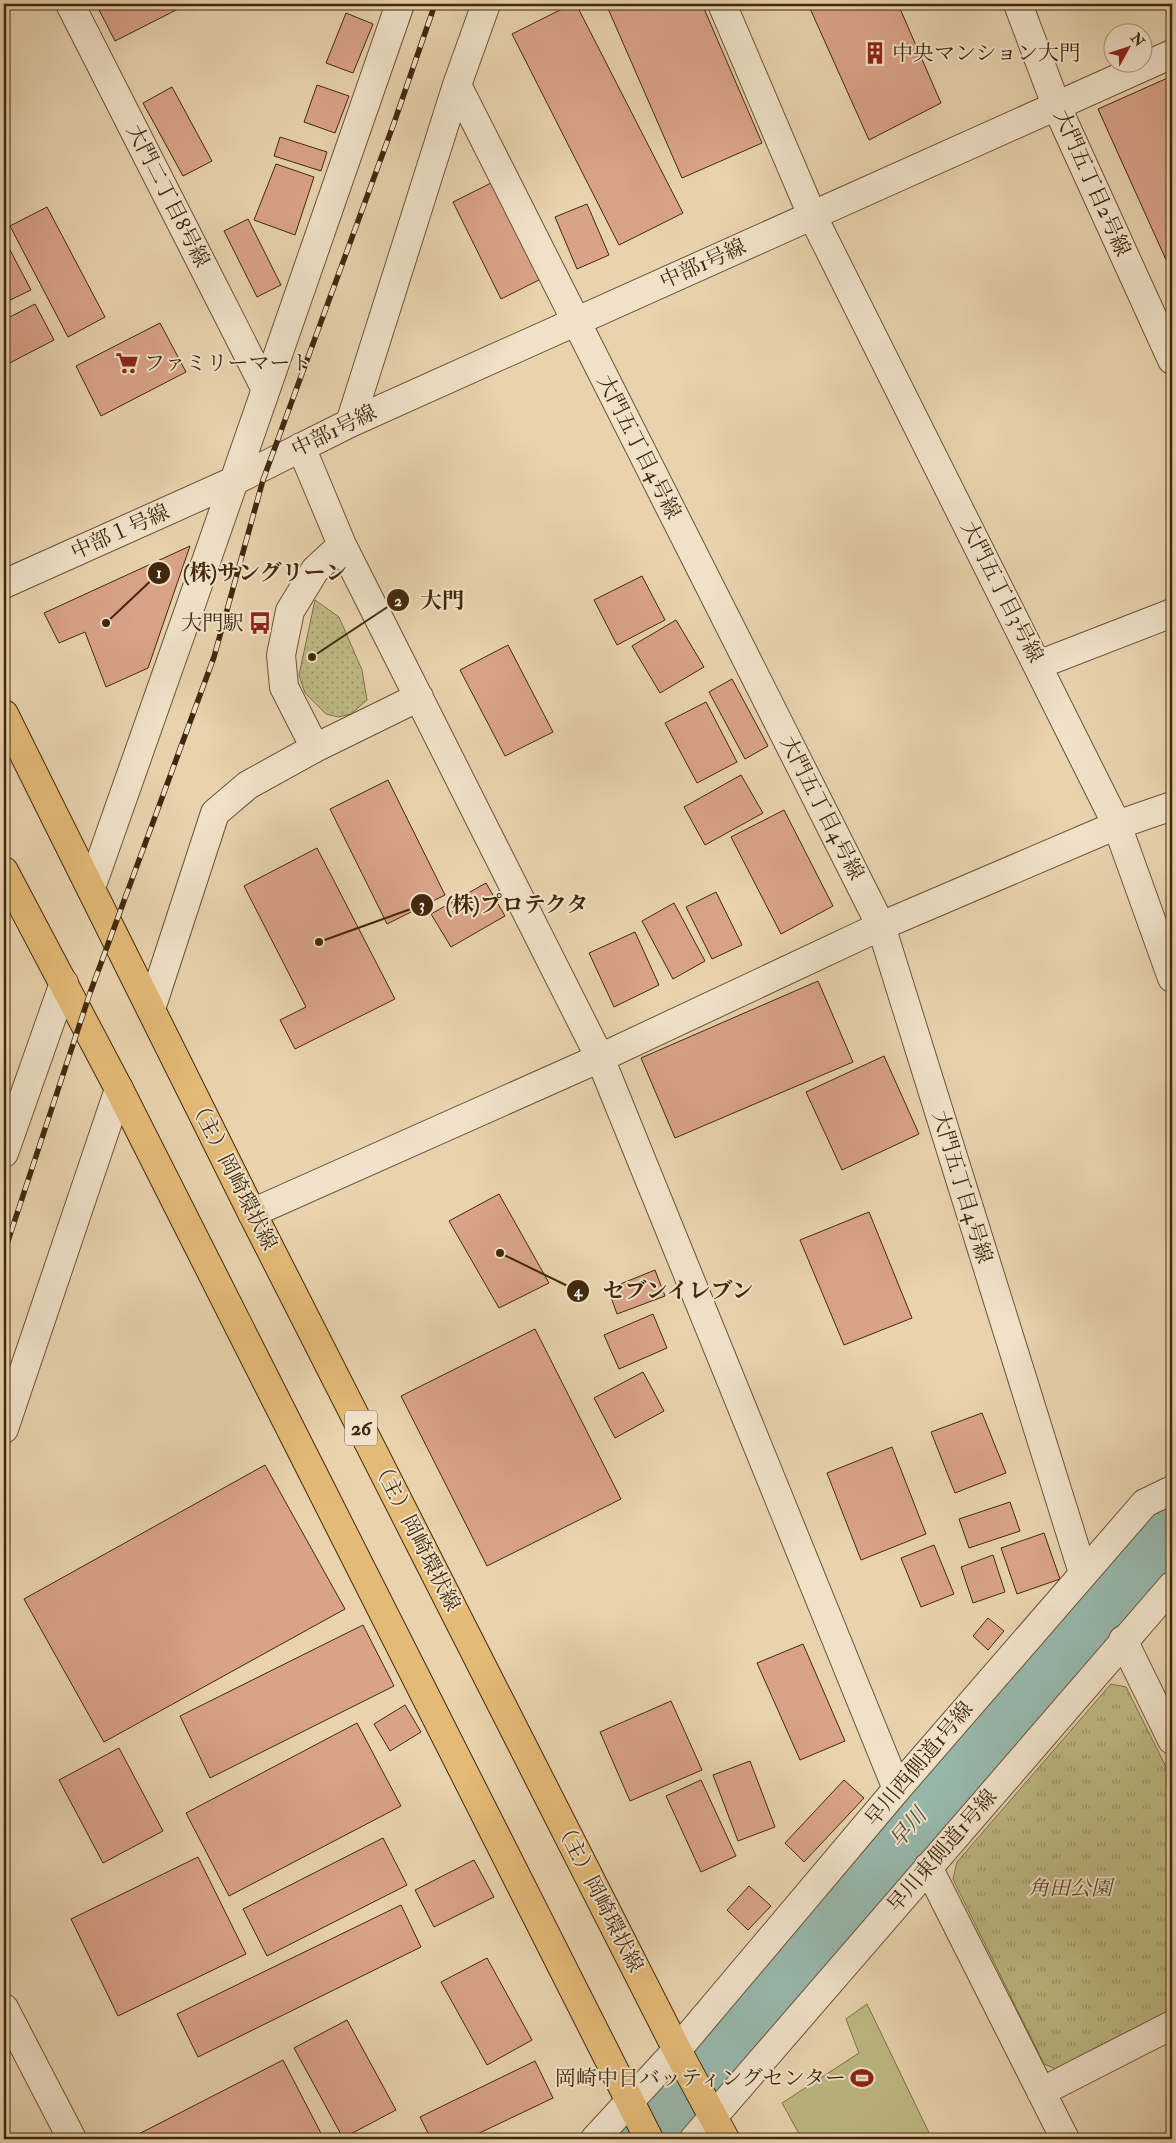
<svg xmlns="http://www.w3.org/2000/svg" width="1176" height="2143" font-family="'IM FELL Double Pica','Noto Serif JP',serif">
	<style>
		.grass { fill: url(#grass-tufts); stroke: #807148 }
		.garden { fill: url(#garden-dots); stroke: #807148 }
		.pitch { fill: #beba85; stroke: #807148 }
		.lines { fill: none; stroke-linecap: round; stroke-linejoin: round }
		.river { stroke: #97b8ac; stroke-width: 61 }
		.building { fill: #daa388; stroke: #42280c }
		.minor-casing { stroke: #6c5334; stroke-width: 30 }
		.primary-casing { stroke: #42280c; stroke-width: 30 }
		.minor { stroke: #f0e2ca; stroke-width: 28 }
		.primary { stroke: #e4ba77; stroke-width: 28 }
		.rail-casing { stroke: #42280c; stroke-width: 5.5 }
		.rail { stroke: #f0e2ca; stroke-width: 4; stroke-dasharray: 11; stroke-linecap: butt }
		.labels { text-anchor: middle; dominant-baseline: central; stroke-width: 4; stroke-linejoin: round; paint-order: stroke }
		.shield { fill: #f0e2ca; stroke: #766045; stroke-width: 1 }
		.shield-label { font-size: 20px; font-weight: bold; fill: #42280c }
		.poi-label { font-size: 21px; fill: #42280c; stroke: #f0e2ca; text-anchor: start }
		.street-label { font-size: 21px; fill: #42280c; stroke: #f0e2ca }
		.park-label { font-size: 21px; font-style: italic; fill: #5b4524; stroke: #f0e2ca }
		.water-label { font-size: 22px; font-style: italic; fill: #574c34; stroke: #f0e2ca }
		.leader { fill: none; stroke: #42280c; stroke-width: 2 }
		.callout-dot { fill: #42280c; stroke: #f0e2ca; stroke-width: 2 }
		.mark-label { font-size: 15px; text-anchor: middle; font-weight: bold; fill: #fff }
		.callout-label { font-size: 22px; text-anchor: middle; font-weight: bold; fill: #42280c; stroke: #f0e2ca; stroke-width: 4; stroke-linejoin: round; paint-order: stroke }
	</style>
	<defs>
		<pattern id="grass-tufts" width="24" height="20" patternUnits="userSpaceOnUse" patternTransform="scale(1.25)"><rect width="24" height="20" fill="#beba85"/><path d="M3 7l-1-3M5 7V3M7 7l1-3M15 17l-1-3M17 17v-4M19 17l1-3" fill="none" stroke="#9c976b"/></pattern>
		<pattern id="garden-dots" width="8" height="8" patternUnits="userSpaceOnUse" patternTransform="scale(1.25)"><rect width="8" height="8" fill="#beba85"/><path d="M2 2h.1M6 6h.1" fill="none" stroke="#9c976b" stroke-width="1.8" stroke-linecap="round"/></pattern>
	</defs>
	<rect width="100%" height="100%" fill="#e8d3ae"/>
	<filter id="stains"><feTurbulence type="fractalNoise" baseFrequency=".004" numOctaves="4"/><feColorMatrix values="0 0 0 0 .2 0 0 0 0 .09 0 0 0 0 .02 0 0 0 .5 -.17"/></filter>
	<radialGradient id="worn" r=".72"><stop offset=".6" stop-color="#630" stop-opacity="0"/><stop offset="1" stop-color="#630" stop-opacity=".3"/></radialGradient>
	<path class="grass" d="M1111,1684L1126,1687L1172,1779V2015L1061,2071L1044,2064L953,1879L957,1862Z"/>
	<path class="garden" d="M315,600L339,617L362,670L367,700L351,714L338,717L326,714L305,693L299,675Z"/>
	<path class="pitch" d="M867,2004L932,2139H802L782,2103L859,2053L846,2019Z"/>
	<g class="lines">
		<path class="river" d="M644,2139L1172,1517"/>
	</g>
	<path class="building" d="M96,4H188L115,41Z
		M572,4H576L683,213L619,245L512,34Z
		M606,4H702L762,143L682,178Z
		M808,4H898L941,103L869,140Z
		M346,13L373,24L353,73L326,63Z
		M1172,76V273L1098,109Z
		M317,85L349,96L335,133L304,122Z
		M172,87L212,161L183,176L143,103Z
		M280,137L327,152L321,171L274,156Z
		M276,164L314,177L295,235L254,220Z
		M497,180L545,277L501,299L453,202Z
		M587,204L609,255L577,269L555,217Z
		M47,207L105,317L68,337L10,226Z
		M248,219L281,285L257,297L224,231Z
		M10,250L31,290L4,303V253Z
		M35,304L54,340L4,366V320Z
		M160,323L186,372L101,416L76,366Z
		M190,546L148,668L106,687L85,632L59,643L44,613Z
		M642,576L665,620L617,645L594,600Z
		M676,620L704,667L660,693L632,646Z
		M508,645L553,732L505,756L460,670Z
		M732,679L768,746L745,759L709,692Z
		M706,702L737,762L697,783L665,723Z
		M741,775L763,813L705,845L684,807Z
		M388,780L445,895L387,924L330,809Z
		M784,810L833,906L781,934L731,837Z
		M317,848L395,999L295,1049L280,1020L306,1007L244,886Z
		M486,883L505,916L451,947L431,914Z
		M716,892L742,945L712,959L686,907Z
		M674,903L705,961L673,979L642,921Z
		M635,932L659,985L614,1007L589,953Z
		M818,981L853,1062L675,1138L641,1058Z
		M884,1056L919,1134L842,1170L806,1092Z
		M499,1194L549,1283L499,1308L449,1221Z
		M869,1212L912,1318L844,1345L800,1240Z
		M655,1270L665,1296L617,1314L608,1289Z
		M653,1314L667,1348L619,1369L604,1335Z
		M535,1329L621,1499L487,1566L401,1396Z
		M643,1372L664,1411L615,1438L594,1398Z
		M982,1413L1006,1473L955,1493L931,1432Z
		M892,1447L926,1534L861,1560L827,1473Z
		M265,1465L345,1609L104,1742L24,1599Z
		M1010,1502L1020,1531L969,1548L959,1519Z
		M1044,1533L1060,1579L1017,1594L1001,1548Z
		M934,1545L954,1594L921,1607L901,1558Z
		M993,1555L1005,1592L973,1603L961,1567Z
		M988,1618L1004,1631L988,1650L973,1636Z
		M363,1625L394,1686L210,1778L180,1716Z
		M803,1644L845,1741L800,1760L757,1663Z
		M671,1701L702,1770L630,1801L600,1732Z
		M405,1705L421,1732L390,1751L374,1724Z
		M357,1723L401,1806L229,1896L186,1813Z
		M119,1748L163,1831L103,1863L59,1780Z
		M750,1761L775,1827L738,1841L713,1775Z
		M701,1780L736,1856L701,1872L666,1796Z
		M844,1780L864,1798L804,1862L785,1843Z
		M383,1838L407,1885L267,1956L243,1909Z
		M198,1857L246,1954L118,2016L71,1919Z
		M474,1860L494,1897L434,1927L415,1890Z
		M749,1886L771,1906L748,1930L727,1910Z
		M401,1905L421,1947L198,2057L177,2014Z
		M487,1958L532,2040L487,2065L441,1982Z
		M347,2020L396,2110L343,2138L294,2048Z
		M283,2060L324,2139H129Z
		M535,2061L553,2098L467,2139H431L420,2117Z"/>
	<g class="lines">
		<defs>
			<path id="minor" d="M70,4L265,388
				M722,4L812,215L1117,825L1172,978
				M1018,4L1056,105L1172,360
				M457,85L881,926L1083,1573
				M350,423L457,85L486,4
				M301,447L342,545L600,1058L897,1789
				M4,584L236,480L350,423L1172,54
				M1038,665L1172,613
				M315,748L284,687L281,655L290,611L315,570L342,545
				M91,888C196,594 297,298 400,4
				M151,1009L215,813L248,785L315,748L419,697
				M4,1153L64,983
				M252,1213L600,1058L881,926L1117,825L1172,806
				M4,1429L119,1089
				M1123,1640L1172,1740
				M928,1867L1065,2139
				M4,2008L72,2139
				M1041,2092L1172,2025
				M595,2139L677,2050L897,1789L1145,1503L1172,1490
				M694,2139L1172,1586"/>
			<path id="primary" d="M4,714L252,1213L677,2050L725,2139
				M4,871L119,1089L649,2139"/>
		</defs>
		<use href="#minor" class="minor-casing"/>
		<use href="#primary" class="primary-casing"/>
		<use href="#minor" class="minor"/>
		<use href="#primary" class="primary"/>
		<defs>
			<path id="rail" d="M4,1253L90,993L214,657L263,480L394,123L435,4"/>
		</defs>
		<use href="#rail" class="rail-casing"/>
		<use href="#rail" class="rail"/>
	</g>
	<defs>
		<symbol id="building-bare" viewBox="-9 -9 18 18"><path d="M-4-6H4V6H1V3H-1V6H-4ZM-2.5-4.3h1.7v1.8h-1.7ZM.8-4.3h1.7v1.8H.8ZM-2.5-1h1.7V.8h-1.7ZM.8-1h1.7V.8H.8Z" fill="#8f2418" stroke="#f0e2ca" stroke-width="2.5" paint-order="stroke"/></symbol>
		<symbol id="supermarket-bare" viewBox="-9 -9 18 18"><path d="M-6-5.5h2.5l.6 2H6L4.5 2H-2.5L-4.4-4H-6ZM-1.5 3.2a1.3 1.3 0 1 0 .1 0ZM3 3.2a1.3 1.3 0 1 0 .1 0Z" fill="#8f2418" stroke="#f0e2ca" stroke-width="2.5" paint-order="stroke"/></symbol>
		<symbol id="bus-bare" viewBox="-9 -9 18 18"><path d="M-5-6H5V4H4V6H2V4H-2V6H-4V4H-5ZM-3.5-4V0h7V-4ZM-3.5 1.2v1.5H-2V1.2ZM2 1.2v1.5H3.5V1.2Z" fill="#8f2418" stroke="#f0e2ca" stroke-width="2.5" paint-order="stroke"/></symbol>
		<symbol id="stadium-bare" viewBox="-9 -9 18 18"><path d="M0-5a6.5 5 0 1 0 0 10a6.5 5 0 1 0 0-10ZM-3.5-1.8h7v3.6h-7Z" fill="#8f2418" stroke="#f0e2ca" stroke-width="2.5" paint-order="stroke"/></symbol>
	</defs>
	<g fill-rule="evenodd">
		<use href="#building-bare" x="859" y="37" width="32" height="32"/>
		<use href="#supermarket-bare" x="111" y="347" width="32" height="32"/>
		<use href="#bus-bare" x="244" y="607" width="32" height="32"/>
		<use href="#stadium-bare" x="846" y="2062" width="32" height="32"/>
	</g>
	<g class="labels">
		<rect class="shield" x="345" y="1410.5" width="32" height="35" rx="4"/>
		<g class="shield-label">
			<text x="361" y="1428">26</text>
		</g>
		<g class="poi-label">
			<text x="892" y="53">中央マンション大門</text>
			<text x="144" y="363">ファミリーマート</text>
			<text x="244" y="623" text-anchor="end">大門駅</text>
			<text x="846" y="2078" text-anchor="end">岡崎中日バッティングセンター</text>
		</g>
		<g class="street-label">
			<text transform="translate(1092 183) rotate(66)">大門五丁目2号線</text>
			<text transform="translate(168 196) rotate(63)">大門二丁目8号線</text>
			<text transform="translate(703 264) rotate(-24)">中部1号線</text>
			<text transform="translate(334 431) rotate(-26)">中部1号線</text>
			<text transform="translate(639 447) rotate(63)">大門五丁目4号線</text>
			<text transform="translate(120 532) rotate(-24)">中部１号線</text>
			<text transform="translate(1002 592) rotate(63)">大門五丁目3号線</text>
			<text transform="translate(822 808) rotate(63)">大門五丁目4号線</text>
			<text transform="translate(233 1174) rotate(63)">（主）岡崎環状線</text>
			<text transform="translate(962 1187) rotate(73)">大門五丁目4号線</text>
			<text transform="translate(416 1535) rotate(63)">（主）岡崎環状線</text>
			<text transform="translate(919 1764) rotate(-50)">早川西側道1号線</text>
			<text transform="translate(942 1851) rotate(-49)">早川東側道1号線</text>
			<text transform="translate(599 1896) rotate(63)">（主）岡崎環状線</text>
		</g>
		<g class="park-label">
			<text x="1070" y="1888">角田公園</text>
		</g>
		<g class="water-label">
			<text transform="translate(908 1828) rotate(-50)">早川</text>
		</g>
	</g>
	<path class="leader" d="M106 623L159 573M312 657L398 600M319 942L422 905M500 1253L578 1291"/>
	<g class="callout-dot">
		<circle cx="106" cy="623" r="5"/>
		<circle cx="312" cy="657" r="5"/>
		<circle cx="319" cy="942" r="5"/>
		<circle cx="500" cy="1253" r="5"/>
		<circle cx="159" cy="573" r="12"/>
		<circle cx="398" cy="600" r="12"/>
		<circle cx="422" cy="905" r="12"/>
		<circle cx="578" cy="1291" r="12"/>
	</g>
	<g class="mark-label">
		<text x="159" y="578">1</text>
		<text x="398" y="606">2</text>
		<text x="422" y="910">3</text>
		<text x="578" y="1296">4</text>
	</g>
	<g class="callout-label">
		<text x="265" y="580">(株)サングリーン</text>
		<text x="442" y="608">大門</text>
		<text x="517" y="912">(株)プロテクタ</text>
		<text x="678" y="1298">セブンイレブン</text>
	</g>
	<rect width="1176" height="2143" fill="none" stroke="#e8d3ae" stroke-width="20"/>
	<rect x="5" y="5" width="1166" height="2133" fill="none" stroke="#42280c" stroke-width="2.5"/>
	<rect x="10" y="10" width="1156" height="2123" fill="none" stroke="#42280c"/>
	<g transform="translate(1128 48) rotate(50)"><circle r="24" fill="#f0e2ca" stroke="#aa987e"/>
	<path d="M0-4L9 19L0 12L-9 19Z" fill="#8f2418"/>
	<text y="-8" font-size="14" font-weight="bold" text-anchor="middle" fill="#42280c">N</text>
	</g>
	<rect width="100%" height="100%" filter="url(#stains)"/>
	<rect width="100%" height="100%" fill="url(#worn)"/>
</svg>
